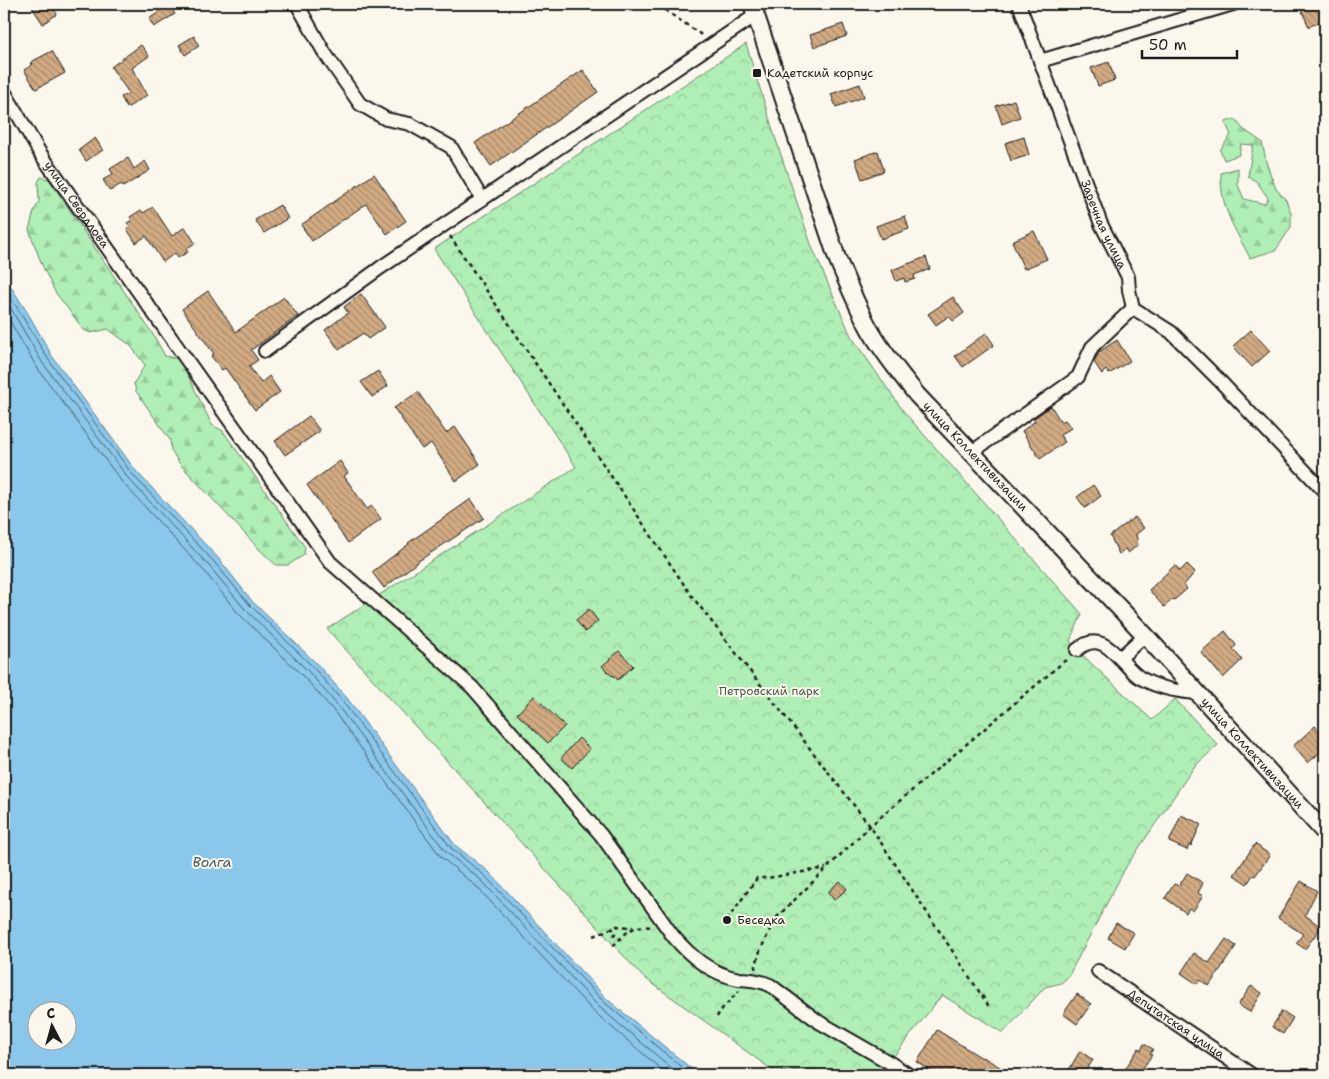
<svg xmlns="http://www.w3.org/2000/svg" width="1329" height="1079" font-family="'Shantell Sans',sans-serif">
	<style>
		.forest { fill: url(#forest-firs); stroke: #668568 }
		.park { fill: url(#park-crowns); stroke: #668568 }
		.water { fill: #8bc7eb; stroke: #5f8398; fill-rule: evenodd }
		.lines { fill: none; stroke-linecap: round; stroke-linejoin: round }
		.shore { stroke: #48606f; stroke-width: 1 }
		.building { fill: url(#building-back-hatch); stroke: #1c1c1c }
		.minor-casing { stroke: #1c1c1c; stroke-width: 16 }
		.major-casing { stroke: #1c1c1c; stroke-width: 20 }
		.path { stroke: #1c1c1c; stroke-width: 2.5; stroke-dasharray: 4 4; stroke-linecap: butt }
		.minor { stroke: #fbf7ec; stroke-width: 12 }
		.major { stroke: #fbf7ec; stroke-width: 16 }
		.poi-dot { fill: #1c1c1c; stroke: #fbf7ec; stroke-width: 2 }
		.labels { text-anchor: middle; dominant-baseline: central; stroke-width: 4; stroke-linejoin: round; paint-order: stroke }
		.poi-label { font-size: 12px; fill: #1c1c1c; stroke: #fbf7ec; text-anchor: start }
		.street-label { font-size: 12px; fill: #1c1c1c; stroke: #fbf7ec }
		.park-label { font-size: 12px; fill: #485b4a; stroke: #fbf7ec }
		.water-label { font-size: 14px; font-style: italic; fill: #435864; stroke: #fbf7ec }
	</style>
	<defs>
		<pattern id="forest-firs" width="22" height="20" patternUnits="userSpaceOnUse" patternTransform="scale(1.25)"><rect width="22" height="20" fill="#afeeb5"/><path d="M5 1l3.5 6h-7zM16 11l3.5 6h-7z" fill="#96cc9b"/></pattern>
		<pattern id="park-crowns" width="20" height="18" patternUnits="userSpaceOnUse" patternTransform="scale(1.25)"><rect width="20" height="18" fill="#afeeb5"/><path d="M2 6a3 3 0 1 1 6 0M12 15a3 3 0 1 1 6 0" fill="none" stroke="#96cc9b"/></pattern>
		<pattern id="building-back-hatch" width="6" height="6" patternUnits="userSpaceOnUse" patternTransform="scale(1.25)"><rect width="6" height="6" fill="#d2ab83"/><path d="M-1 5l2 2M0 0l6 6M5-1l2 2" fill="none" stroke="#aa8a6a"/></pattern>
	</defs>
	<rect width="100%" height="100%" fill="#fbf7ec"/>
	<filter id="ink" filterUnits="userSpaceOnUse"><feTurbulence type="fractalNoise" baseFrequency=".02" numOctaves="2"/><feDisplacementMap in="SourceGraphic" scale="10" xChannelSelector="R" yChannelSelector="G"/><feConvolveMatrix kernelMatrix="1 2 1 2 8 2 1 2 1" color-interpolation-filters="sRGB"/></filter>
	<g filter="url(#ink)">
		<path class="forest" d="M1235,119L1243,129L1262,142L1267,165L1276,189L1286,200L1291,213V227L1276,250L1250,258C1235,229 1220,208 1221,173L1238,168V185L1244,199L1265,204L1268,198L1257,182L1248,176L1253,145L1241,144L1239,155L1224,160L1220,150L1231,135L1225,122Z
			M41,177L49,179L154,336L165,356L180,359L212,425L223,431L305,547L304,555L288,565H276L260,550L179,463L171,450L170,440L136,391L134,383L145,365L130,345L108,329L91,333L84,330L55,292L42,265L29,230L34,211L39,202L38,182Z"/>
		<path class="park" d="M746,44L777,143L812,247L851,336L904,412L1082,614L1070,641L1077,650L1152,720L1175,699L1218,745L1194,767L1126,867L1068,977L1061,983L1045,987L1003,1033L942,995L887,1065L900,1075H822L814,1069L775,1072L642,976L327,629L576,467L434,249Z"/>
		<path class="water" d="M4,276L29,315L52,356L136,471L219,559L252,601L318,665L347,698L455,845L489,872L607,999L699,1075H4ZM38,1012H68V1042H38Z"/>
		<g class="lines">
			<path class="shore" d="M4,286L48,359L132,474L215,563L249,604L314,668L343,702L451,848L485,876L604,1002L691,1075
				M4,297L42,362L128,478L210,567L244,608L309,672L338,706L446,852L481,880L599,1007L680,1075
				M4,311L36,366L122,482L205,572L238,613L304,677L333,710L441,857L476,886L594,1012L668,1075"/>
		</g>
		<path class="building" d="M30,4H50L57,14L43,24Z
			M162,4H168L175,14L154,27L149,19L159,12L156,7Z
			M1313,4H1319L1325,19L1309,27L1301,9Z
			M843,24L847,36L814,47L810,35Z
			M194,36L199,46L185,55L179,45Z
			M141,45L149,56L132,68L147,95L127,108L121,97L129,93L111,67Z
			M52,51L65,73L36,89L24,70L32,65L31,62Z
			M1109,62L1115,80L1098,86L1091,68Z
			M583,70L598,92L491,166L475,143Z
			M860,84L864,97L836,107L831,94Z
			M1014,100L1020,117L1002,124L996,106Z
			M1024,137L1029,155L1011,161L1005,143Z
			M95,138L103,150L86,161L79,150Z
			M878,151L884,171L862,179L855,159Z
			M128,158L134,169L145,161L150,170L123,187L121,184L110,191L103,180L113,174L110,169Z
			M374,174L406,221L387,234L366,204L312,241L301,225Z
			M280,205L288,218L264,233L255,220Z
			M153,207L172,236L185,227L195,243L186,249L188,252L178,258L175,253L163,262L146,236L136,243L127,229L130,227L127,223L132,220L130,217L141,210L143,213Z
			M905,216L909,229L881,239L876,226Z
			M1034,231L1047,259L1024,269L1012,241Z
			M926,257L930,269L914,275L915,279L905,282L904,278L896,281L892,270Z
			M208,291L236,332L284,297L298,316L251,350L258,360L249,366L261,383L269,376L280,392L255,410L225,368L222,370L211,356L214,354L182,309Z
			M361,294L385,327L368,339L363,333L339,350L325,330L348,313L344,307Z
			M953,297L964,313L953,321L949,316L936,325L928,314Z
			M1251,330L1270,351L1252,367L1233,346Z
			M986,333L994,345L963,367L955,356Z
			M1117,340L1130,361L1109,374L1106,370L1102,374L1094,362L1099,352Z
			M378,371L388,386L372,397L361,382Z
			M418,392L446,433L455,427L480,464L456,481L431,443L422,449L394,408Z
			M1051,406L1061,422L1065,420L1071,428L1060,435L1065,442L1040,459L1022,431L1035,421L1033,419Z
			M309,416L320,431L285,455L275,441Z
			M340,461L348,473L344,476L367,509L372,506L381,519L348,543L307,485Z
			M1093,485L1101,496L1085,508L1077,497Z
			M471,499L484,518L420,560L384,588L372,572L409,544L408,543Z
			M1135,517L1144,528L1136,534L1138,545L1128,553L1125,549L1119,554L1110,536Z
			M1187,564L1195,572L1184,585L1187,589L1174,600L1173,599L1164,607L1149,590L1175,565L1180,571Z
			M589,609L598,621L585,632L576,620Z
			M1225,631L1236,645L1233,649L1242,660L1223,678L1201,652Z
			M619,651L633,666L618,680L613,675L612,676L602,666Z
			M534,696L565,726L548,743L517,714Z
			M1315,726L1325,737V748L1308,763L1293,746Z
			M579,738L590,749L572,768L561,758Z
			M1181,815L1201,824L1191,846L1189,845L1187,850L1169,842Z
			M1255,844L1270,855L1255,876L1253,875L1247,884L1234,875Z
			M1187,873L1203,883L1198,893L1203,896L1193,911L1189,908L1186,913L1165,898L1174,884L1179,886Z
			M840,881L847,889L834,900L828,892Z
			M1301,881L1317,891L1305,915L1321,927L1305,949L1296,943L1303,934L1278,918Z
			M1116,923L1134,933L1125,948L1108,938Z
			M1226,939L1236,946L1209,986L1200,980L1197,984L1181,973L1194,953L1209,963Z
			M1251,986L1262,993L1250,1012L1238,1005Z
			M1077,994L1091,1004L1077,1024L1063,1014Z
			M1282,1011L1293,1018L1283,1034L1272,1027Z
			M937,1030L982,1058L983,1057L1013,1075H938L917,1062Z
			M1144,1044L1153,1049L1150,1054L1152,1055L1138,1075H1121L1139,1048L1141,1050Z
			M1080,1051L1093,1060L1083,1075H1066Z"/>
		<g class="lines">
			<defs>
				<g id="minor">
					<path d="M297,4L324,52L360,104L386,119L410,124L451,147L482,199"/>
					<path id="s1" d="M1019,4L1101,224L1128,277L1129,290L1133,308L1171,332L1219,380L1325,492"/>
					<path d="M1040,61L1233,4"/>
					<path id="s2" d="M4,91L40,153L330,562L472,687L601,835L673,936C691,957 711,974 739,979C751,980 759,980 770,985L819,1022L892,1064L909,1075"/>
					<path d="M265,351L380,268L756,15"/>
					<path d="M972,452L1078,377L1092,347L1133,308"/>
					<path d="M1077,650C1104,626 1120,664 1139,677C1157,688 1178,692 1198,693"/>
					<path d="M1120,658L1145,635"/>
					<path id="s3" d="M1098,971L1252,1075"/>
				</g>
				<g id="major">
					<path id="s4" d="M752,4L837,258C847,282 857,306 869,328C882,352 900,373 917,395L1145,635L1325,833"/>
				</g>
			</defs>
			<use href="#minor" class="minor-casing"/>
			<use href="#major" class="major-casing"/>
			<path class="path" d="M650,4L665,10L703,36
				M450,236L691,595L870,826L990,1008
				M727,920L757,878H768L826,868
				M611,927L616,933L612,937
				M594,936L617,926L633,927
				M613,946C626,933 632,924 651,927
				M755,969L760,951L775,919L870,826L1068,658
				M717,1017L720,1011L739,991"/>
			<use href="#minor" class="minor"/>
			<use href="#major" class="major"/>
		</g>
	</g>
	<g class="poi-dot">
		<rect x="752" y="68" width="10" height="10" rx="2.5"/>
		<circle cx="727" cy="920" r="5"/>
	</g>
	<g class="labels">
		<g class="poi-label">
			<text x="767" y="73">Кадетский корпус</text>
			<text x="737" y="920">Беседка</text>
		</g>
		<g class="street-label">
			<text stroke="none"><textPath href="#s2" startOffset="135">улица Свердлова</textPath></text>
			<text stroke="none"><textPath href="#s1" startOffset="236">Заречная улица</textPath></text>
			<text stroke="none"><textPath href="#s4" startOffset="512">улица Коллективизации</textPath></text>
			<text stroke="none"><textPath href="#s4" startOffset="918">улица Коллективизации</textPath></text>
			<text stroke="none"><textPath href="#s3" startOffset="94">Депутатская улица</textPath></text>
		</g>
		<g class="park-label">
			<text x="769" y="691">Петровский парк</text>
		</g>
		<g class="water-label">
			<text x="212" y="862">Волга</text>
		</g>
	</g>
	<rect width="1329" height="1079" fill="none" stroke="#fbf7ec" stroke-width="20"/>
	<rect x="10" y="10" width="1309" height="1059" fill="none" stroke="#1c1c1c" stroke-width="2" filter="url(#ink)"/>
	<g transform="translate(52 1026) rotate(354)"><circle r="24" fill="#fbf7ec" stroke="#a29f99"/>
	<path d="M0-4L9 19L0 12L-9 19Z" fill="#1c1c1c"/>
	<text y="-8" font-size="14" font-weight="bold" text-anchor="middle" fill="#1c1c1c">С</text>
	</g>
	<path d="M1142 50v8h95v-8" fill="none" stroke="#1c1c1c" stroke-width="2.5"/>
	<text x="1149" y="50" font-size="15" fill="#1c1c1c" stroke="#fbf7ec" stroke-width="4" paint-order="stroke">50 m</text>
</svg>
